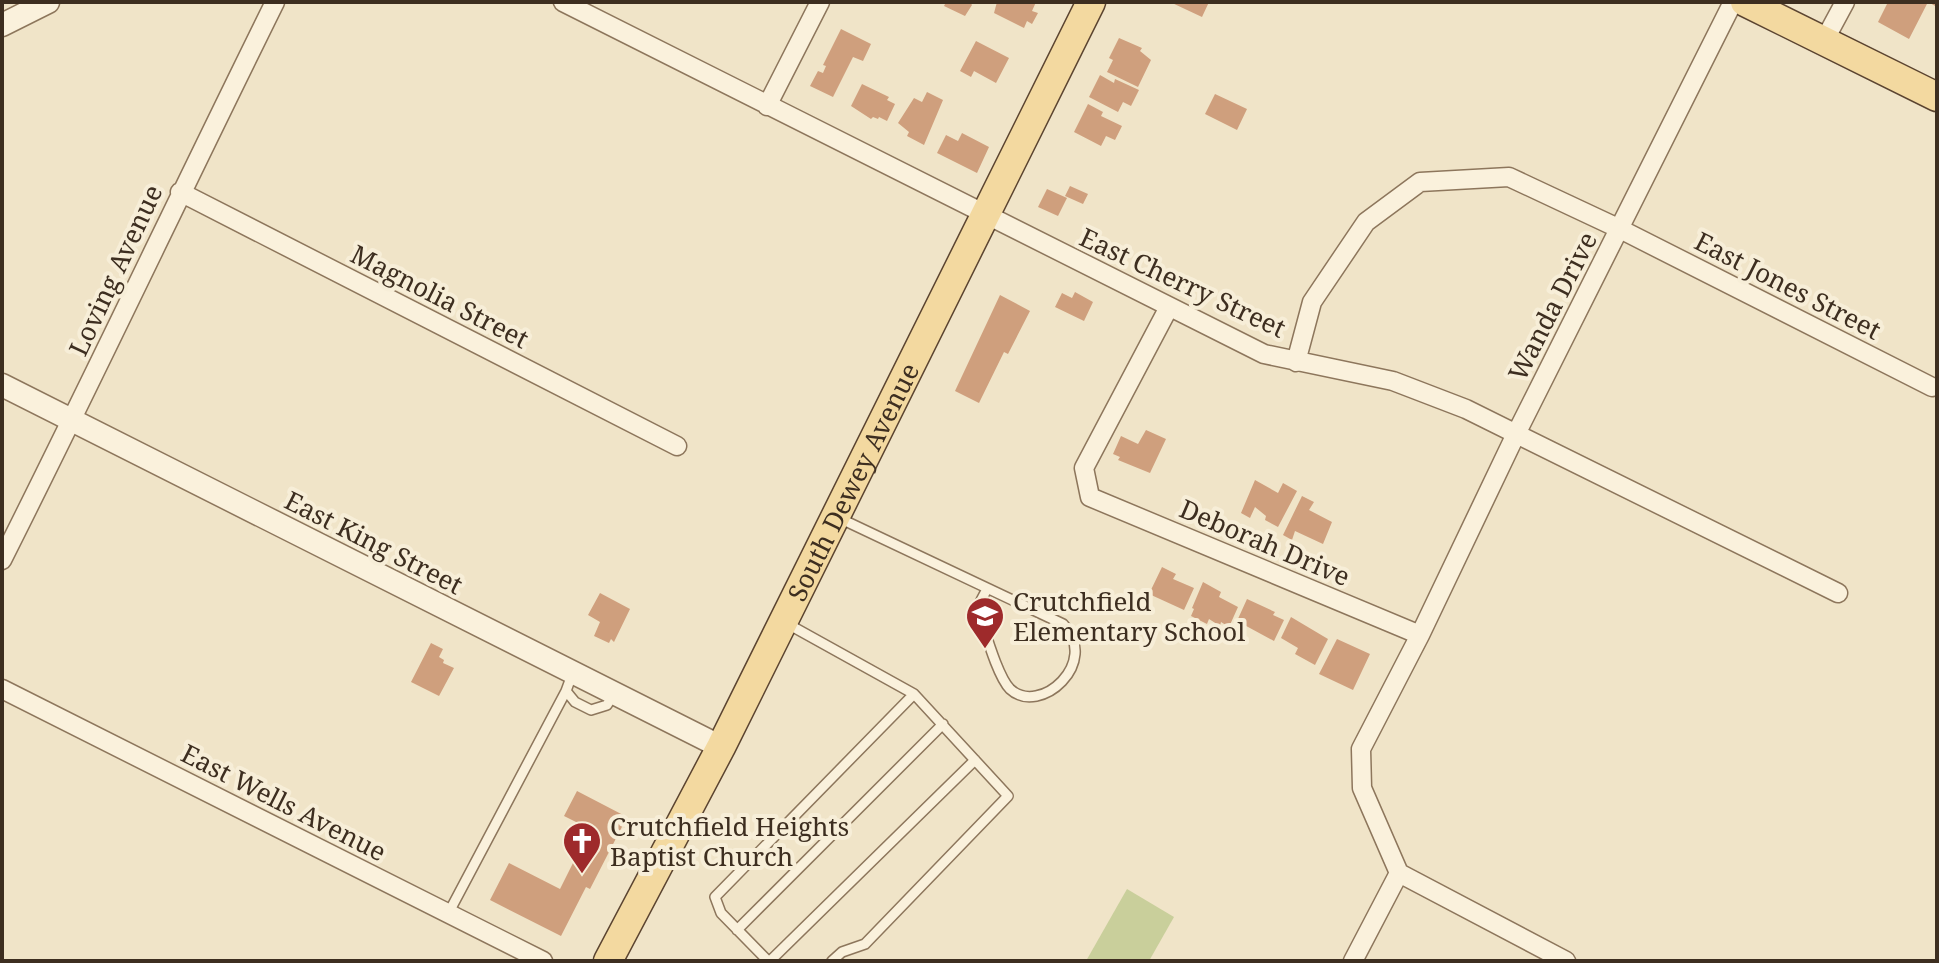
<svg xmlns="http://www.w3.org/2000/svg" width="1939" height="963" font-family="'Noto Serif',serif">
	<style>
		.green { fill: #c9cf9b }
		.building { fill: #cf9f7d }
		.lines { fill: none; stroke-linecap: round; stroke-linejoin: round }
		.service-casing { stroke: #8d765c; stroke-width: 12 }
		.minor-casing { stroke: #8d765c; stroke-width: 21 }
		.tertiary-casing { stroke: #8d765c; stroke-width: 25 }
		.primary-casing { stroke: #5b4430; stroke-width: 31 }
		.service { stroke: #faf1dc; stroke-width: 9 }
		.minor { stroke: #faf1dc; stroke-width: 18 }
		.tertiary { stroke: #faf1dc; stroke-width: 22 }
		.primary { stroke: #f3d9a0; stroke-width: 28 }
		.labels { text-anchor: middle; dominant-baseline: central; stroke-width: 8; stroke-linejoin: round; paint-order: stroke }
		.street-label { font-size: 26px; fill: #3d2e20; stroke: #f7eed8 }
		.poi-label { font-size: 26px; fill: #3d2e20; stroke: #f7eed8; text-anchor: start }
	</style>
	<rect width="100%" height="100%" fill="#f0e4c8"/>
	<path class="green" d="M1127,889L1174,917L1149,961H1086Z"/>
	<path class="building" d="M946,2H970L972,5L965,16L944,6Z
		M997,2H1036L1032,11L1038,13L1032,24L1027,21L1024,28L994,13Z
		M1170,2H1209L1202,17Z
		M1888,2H1937V7L1928,2L1909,39L1878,22Z
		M841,29L871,44L863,61L853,57L833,97L810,86L818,71L823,73L826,66L823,65Z
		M1119,38L1142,48L1140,51L1151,60L1138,87L1107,72L1113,60L1109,58Z
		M976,41L1009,58L996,83L974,71L971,77L960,71Z
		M1100,75L1114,83L1115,79L1139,90L1131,106L1123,102L1118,112L1089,97Z
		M862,84L889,97L887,100L895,104L887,121L879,117L878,119L873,117L871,119L851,106Z
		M927,92L943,100L924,145L907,136L909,132L898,123L914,98L922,102Z
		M1215,94L1247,109L1237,130L1205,114Z
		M1088,104L1103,112L1101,116L1122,126L1115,140L1106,136L1101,146L1074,132Z
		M962,133L989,147L977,173L937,153L946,135L958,141Z
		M1070,186L1088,194L1083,204L1065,196Z
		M1047,189L1067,198L1058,216L1038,207Z
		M1075,292L1093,302L1084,321L1055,307L1062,293L1072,298Z
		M1000,295L1030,311L1008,354L1004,352L979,403L955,391Z
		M1146,430L1166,439L1150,473L1118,460L1120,457L1113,454L1121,436L1138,444Z
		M1255,480L1278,493L1283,483L1297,491L1278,527L1265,520L1266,516L1255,507L1250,518L1241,513Z
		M1302,496L1314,502L1309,510L1332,522L1323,544L1295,531L1292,540L1283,535Z
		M1162,567L1176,574L1173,579L1194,588L1184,610L1149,594Z
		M1203,582L1221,592L1219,597L1238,607L1229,627L1221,622L1220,626L1209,619L1207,624L1191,616L1194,609L1192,608Z
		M600,593L630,609L614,642L611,639L609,643L594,636L600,622L588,615Z
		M1247,599L1275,612L1273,615L1284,620L1274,641L1237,621Z
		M1291,617L1328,639L1315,665L1295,654L1298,648L1281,638Z
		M1337,639L1370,654L1353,690L1319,674Z
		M431,643L443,649L439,657L444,660L443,663L454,668L439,696L411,682Z
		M577,791L627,817L590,889L586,887L561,936L490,900L509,863L560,889L590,829L564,816Z"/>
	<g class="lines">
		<defs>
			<path id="service" d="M839,518L1063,624C1101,662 1040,717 1010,689C997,676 984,627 977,608L987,589
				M786,623L914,694L1008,796L865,944L842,952L832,961
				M573,672L566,691L575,702L591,710L607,705L613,695
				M448,914L566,691
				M737,930L943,724
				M768,961L721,913L715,897L914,694
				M770,961L975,760"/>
			<path id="minor" d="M563,2L1264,354L1393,381L1466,409L1838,593
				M1824,41L1845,2
				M767,106L820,2
				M180,192L677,446
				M1169,307L1084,468L1090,497L1420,635
				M1296,362L1312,302L1366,222L1420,182L1509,177L1620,229L1932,387
				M2,560C95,375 183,188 275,2
				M2,689L543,961
				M1399,873L1566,961
				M1353,961L1399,873L1362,788L1361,749L1420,635L1516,434L1733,2"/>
			<path id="tertiary" d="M2,25L48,2
				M2,385L721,747"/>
			<g id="primary">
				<path d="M1745,2L1937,97"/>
				<path id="s1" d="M608,961L721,747L1091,2"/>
			</g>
		</defs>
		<use href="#service" class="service-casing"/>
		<use href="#minor" class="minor-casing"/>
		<use href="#tertiary" class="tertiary-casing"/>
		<use href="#primary" class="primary-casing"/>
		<use href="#service" class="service"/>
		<use href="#minor" class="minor"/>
		<use href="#tertiary" class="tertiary"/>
		<use href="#primary" class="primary"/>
	</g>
	<defs>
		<symbol id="school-pin" viewBox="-11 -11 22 30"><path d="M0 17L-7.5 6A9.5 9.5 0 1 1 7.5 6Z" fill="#9e2a2b" stroke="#f7eed8"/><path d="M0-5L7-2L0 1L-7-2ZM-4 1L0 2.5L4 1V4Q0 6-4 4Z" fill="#fff"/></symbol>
		<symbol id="church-pin" viewBox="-11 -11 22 30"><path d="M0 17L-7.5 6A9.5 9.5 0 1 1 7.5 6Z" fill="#9e2a2b" stroke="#f7eed8"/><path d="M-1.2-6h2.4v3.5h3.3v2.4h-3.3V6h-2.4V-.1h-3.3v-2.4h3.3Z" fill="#fff"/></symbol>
	</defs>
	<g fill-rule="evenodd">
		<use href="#school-pin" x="963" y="594" width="44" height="60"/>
		<use href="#church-pin" x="560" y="819" width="44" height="60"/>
	</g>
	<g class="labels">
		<g class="street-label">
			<text transform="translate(115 270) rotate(-65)">Loving Avenue</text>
			<text transform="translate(1183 282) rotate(25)">East Cherry Street</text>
			<text transform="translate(1788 285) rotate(27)">East Jones Street</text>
			<text transform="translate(440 296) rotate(27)">Magnolia Street</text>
			<text transform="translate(1552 306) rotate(-63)">Wanda Drive</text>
			<text stroke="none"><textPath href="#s1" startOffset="538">South Dewey Avenue</textPath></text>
			<text transform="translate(374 542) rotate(27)">East King Street</text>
			<text transform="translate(1265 542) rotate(23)">Deborah Drive</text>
			<text transform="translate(284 802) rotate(27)">East Wells Avenue</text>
		</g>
		<g class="poi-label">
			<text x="1013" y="601">Crutchfield<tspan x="1013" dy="30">Elementary School</tspan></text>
			<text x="610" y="826">Crutchfield Heights<tspan x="610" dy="30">Baptist Church</tspan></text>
		</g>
	</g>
	<rect width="1939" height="963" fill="none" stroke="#3d2e20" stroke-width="8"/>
</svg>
